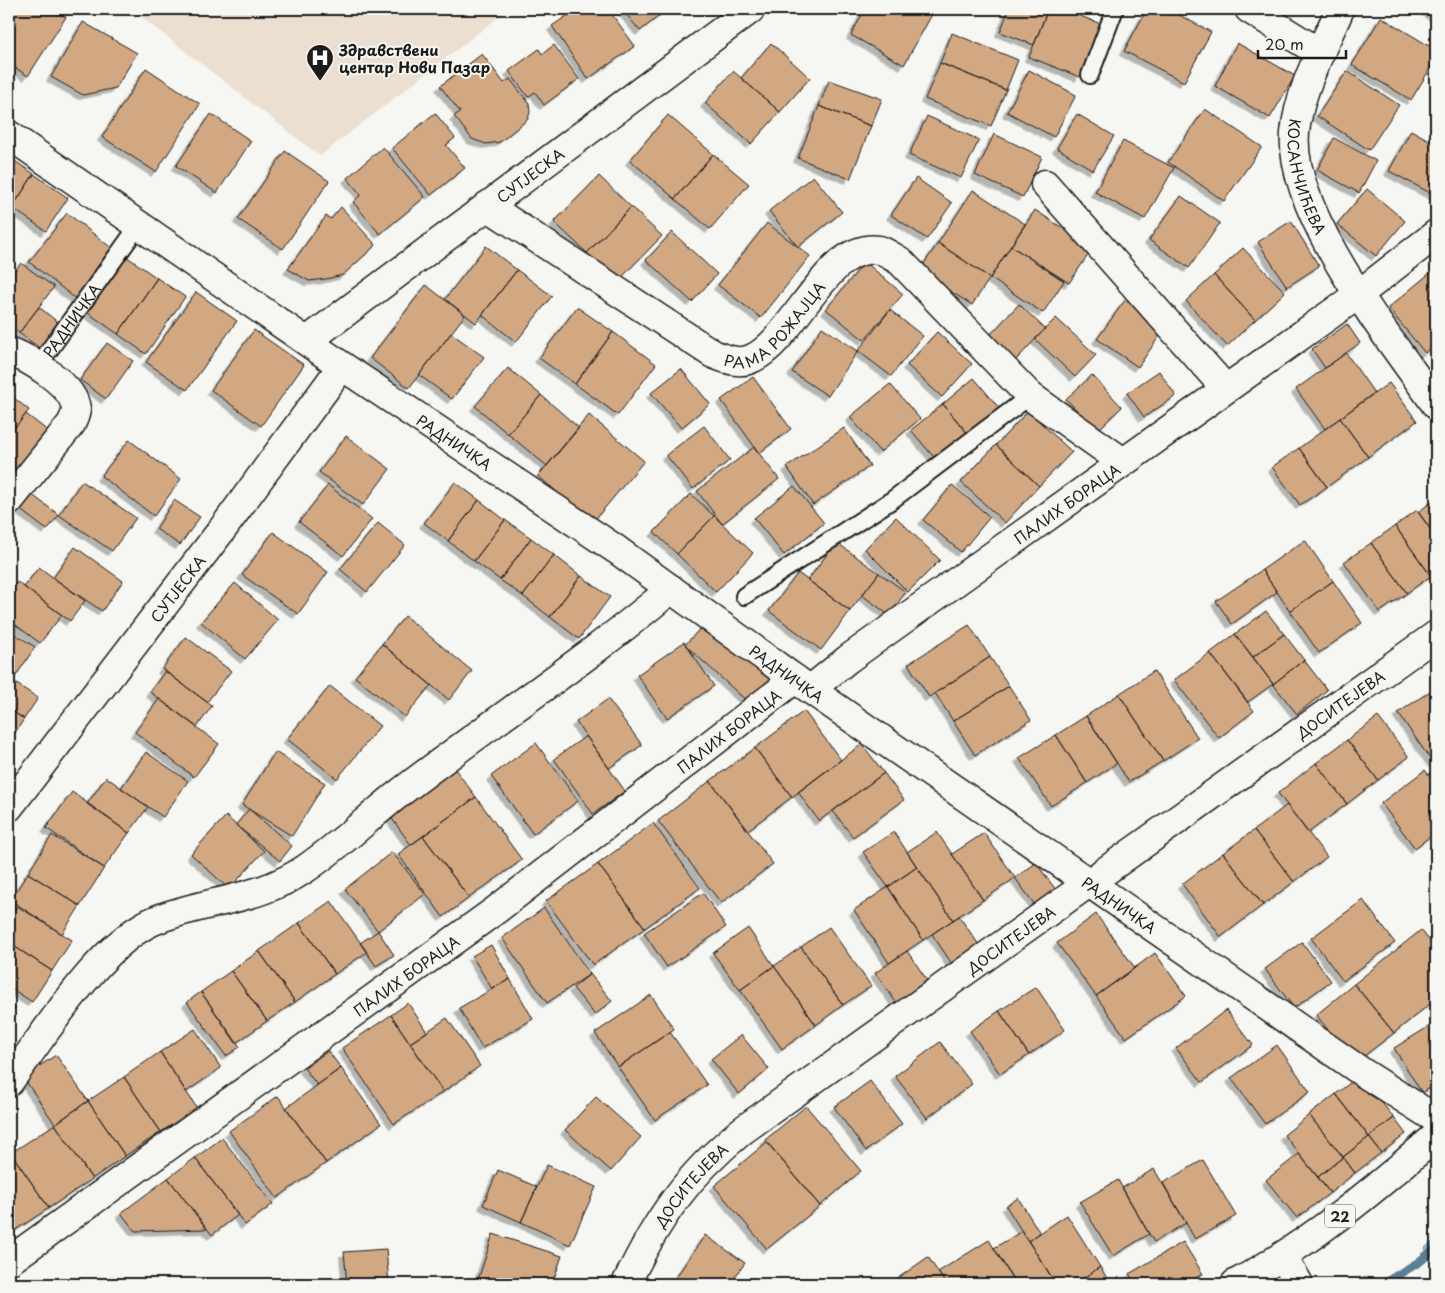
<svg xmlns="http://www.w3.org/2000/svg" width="1445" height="1293" font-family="'Playpen Sans',sans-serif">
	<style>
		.built { fill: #ebdfd1 }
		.water { fill: #87c1e6; stroke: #5c7f95 }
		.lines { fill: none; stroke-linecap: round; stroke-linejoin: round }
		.stream { stroke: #5c7f95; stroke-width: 9 }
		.building { fill: #d2a883; stroke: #1c1c1c; filter: url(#shadow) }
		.service-casing { stroke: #1c1c1c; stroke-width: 20 }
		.minor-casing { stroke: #1c1c1c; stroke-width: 31 }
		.tertiary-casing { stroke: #1c1c1c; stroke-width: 31 }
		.primary-casing { stroke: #1c1c1c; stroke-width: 31 }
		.service { stroke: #f6f6f2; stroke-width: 16 }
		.minor { stroke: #f6f6f2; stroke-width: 28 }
		.tertiary { stroke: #f6f6f2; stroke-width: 28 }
		.primary { stroke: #f6f6f2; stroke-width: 28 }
		.labels { text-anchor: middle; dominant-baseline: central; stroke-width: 4; stroke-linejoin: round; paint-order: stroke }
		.shield { fill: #f6f6f2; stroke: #5d5d5c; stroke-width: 1 }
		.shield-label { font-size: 14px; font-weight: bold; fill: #1c1c1c }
		.poi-label { font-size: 15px; font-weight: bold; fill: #1c1c1c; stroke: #f6f6f2; text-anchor: start }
		.street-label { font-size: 15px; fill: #1c1c1c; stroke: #f6f6f2 }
	</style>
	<defs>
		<filter id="shadow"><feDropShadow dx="-4.5" dy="4.5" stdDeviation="0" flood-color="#0004"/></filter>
	</defs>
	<rect width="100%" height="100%" fill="#f6f6f2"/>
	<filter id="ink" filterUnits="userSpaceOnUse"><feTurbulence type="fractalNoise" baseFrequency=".02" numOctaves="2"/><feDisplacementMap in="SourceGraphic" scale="10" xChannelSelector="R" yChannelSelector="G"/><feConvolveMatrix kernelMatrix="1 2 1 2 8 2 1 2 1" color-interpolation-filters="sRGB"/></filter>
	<g filter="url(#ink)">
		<path class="built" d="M131,9H509L320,156Z"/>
		<path class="water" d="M1436,1239V1269L1425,1248Z"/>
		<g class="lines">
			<path class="stream" d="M1383,1284L1419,1262L1436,1248"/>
		</g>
		<path class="building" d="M9,9H53L66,17L28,76L9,64Z
			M577,9H608L635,46L588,79L552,26Z
			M622,9H668L640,31Z
			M865,9H935L904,65L851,35Z
			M1009,9H1048L1034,45L1000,32Z
			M1048,9H1062L1101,24L1080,77L1029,57Z
			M1147,9H1168L1211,32L1184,82L1124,51Z
			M1424,9H1436V13L1434,16Z
			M1381,17L1436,50V59L1411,100L1352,65Z
			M83,22L137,53L116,88L83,95L51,77Z
			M952,33L1018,60L1006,90L940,63Z
			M771,43L810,78L780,112L741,78Z
			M1237,43L1295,76L1270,118L1215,86Z
			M554,45L579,79L544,105L535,92L528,97L509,71L539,49L542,54Z
			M482,54L504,83L510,79L529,103L530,112L528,119L500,142L486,144L472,139L454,116L460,112L440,86Z
			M940,63L1006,90L991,126L925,99Z
			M146,68L200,104L156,172L102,137Z
			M1029,70L1076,95L1054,137L1007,112Z
			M733,71L780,112L751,144L705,103Z
			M1347,71L1399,105L1369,150L1317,116Z
			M829,80L882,99L871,126L819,106Z
			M819,106L871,126L850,179L798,158Z
			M1205,109L1262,147L1224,201L1168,162Z
			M435,113L455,138L446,145L465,168L431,195L392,148Z
			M211,114L251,141L217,193L176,166Z
			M1077,114L1114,136L1093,170L1057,148Z
			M668,115L713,154L675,199L630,160Z
			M927,116L979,140L961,178L909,155Z
			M1411,130L1436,144V196L1389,171Z
			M994,134L1042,157L1023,197L975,175Z
			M1334,138L1376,161L1359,193L1317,170Z
			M1123,141L1174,168L1145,219L1095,192Z
			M383,147L425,197L380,234L353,202L361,195L347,178Z
			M285,151L329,181L283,249L238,219Z
			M713,154L749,184L710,229L675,199Z
			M9,157L34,174L9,212Z
			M34,174L68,198L46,231L12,208Z
			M599,176L631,207L587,253L554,222Z
			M813,176L842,212L798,247L769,211Z
			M916,178L952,203L927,239L891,215Z
			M1367,189L1405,221L1376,256L1337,224Z
			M973,190L1025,224L990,278L938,243Z
			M1181,196L1220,223L1189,268L1149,240Z
			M341,207L376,245L343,275L326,279L309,281L288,269L326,216L331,219Z
			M631,207L662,236L617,282L587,253Z
			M1035,210L1093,248L1069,283L1011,246Z
			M67,213L114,250L76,299L29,262Z
			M1291,221L1319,266L1287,287L1258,242Z
			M767,223L810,256L761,318L718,285Z
			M672,232L717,274L692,302L646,260Z
			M938,243L990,278L972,305L919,271Z
			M486,246L517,270L476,323L445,299Z
			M1011,246L1064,281L1043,313L990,278Z
			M1243,248L1285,292L1255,320L1214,275Z
			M123,254L157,278L118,334L84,310Z
			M865,262L903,294L864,340L826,309Z
			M21,263L54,287L19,333L9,325V278Z
			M1436,268V344L1425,353L1388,308Z
			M517,270L552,296L516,342L482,315Z
			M1214,275L1255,320L1227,346L1186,301Z
			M157,278L185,297L146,354L118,334Z
			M426,285L465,315L409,388L370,358Z
			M196,292L237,321L187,390L146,362Z
			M1125,300L1165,328L1138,367L1097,339Z
			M1019,304L1045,329L1015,361L989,336Z
			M39,307L60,324L41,349L19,333Z
			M577,307L613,332L575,384L539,358Z
			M890,310L923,336L891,376L858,351Z
			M1056,318L1096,355L1075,377L1035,339Z
			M1347,324L1360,343L1325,368L1312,349Z
			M822,327L858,351L828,396L792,372Z
			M254,330L304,365L261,426L211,390Z
			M613,332L656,364L618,415L575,384Z
			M937,332L972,364L942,397L907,365Z
			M451,333L484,357L452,399L419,375Z
			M107,343L133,361L106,399L80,380Z
			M1346,353L1374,393L1325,429L1296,389Z
			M508,368L541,395L508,434L475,406Z
			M681,369L710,404L681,428L651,393Z
			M1159,371L1176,396L1144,417L1127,393Z
			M1092,375L1122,407L1097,431L1066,399Z
			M753,377L791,429L759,453L721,400Z
			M974,378L1000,409L969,435L943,404Z
			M1389,383L1417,421L1368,457L1340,418Z
			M890,384L920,419L880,452L850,417Z
			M9,394L29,410L9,435Z
			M541,395L579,428L547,466L508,434Z
			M943,404L969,435L937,461L911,430Z
			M1028,411L1072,452L1039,486L996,445Z
			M26,414L53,435L16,483L9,478V435Z
			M589,415L644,461L593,522L538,476Z
			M1340,418L1368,457L1327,487L1299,448Z
			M704,426L730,460L693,489L666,455Z
			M844,428L870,466L813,505L787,467Z
			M346,436L390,469L363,505L319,472Z
			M129,440L181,479L154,516L101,476Z
			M996,445L1039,486L1005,523L961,482Z
			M754,447L779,479L722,524L697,491Z
			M1299,448L1327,487L1300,505L1272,467Z
			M82,481L136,518L112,551L59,515Z
			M455,482L479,500L448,541L424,523Z
			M328,485L372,519L343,556L299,522Z
			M952,485L990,517L961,552L923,520Z
			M794,486L824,523L784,555L754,518Z
			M31,494L59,515L47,530L19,509Z
			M691,494L714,516L677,554L654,532Z
			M1436,499V537L1418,512Z
			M174,500L200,517L180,545L156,529Z
			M479,500L505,520L474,561L448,541Z
			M1417,510L1436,537V572L1431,576L1395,526Z
			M714,516L753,553L716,592L677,554Z
			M896,517L940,560L908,592L865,549Z
			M505,520L531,538L500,580L474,561Z
			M378,523L405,545L367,592L340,569Z
			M1395,526L1431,576L1407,593L1371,543Z
			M273,532L328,572L298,614L242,575Z
			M531,538L554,555L523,596L500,580Z
			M1305,540L1333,581L1290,611L1262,570Z
			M836,542L879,573L850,611L808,580Z
			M1371,543L1407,593L1380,612L1344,562Z
			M75,547L123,581L102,611L53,578Z
			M554,555L581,576L550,617L523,596Z
			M39,567L85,601L70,621L24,587Z
			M1262,570L1277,592L1232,624L1216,601Z
			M798,573L850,611L821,650L769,611Z
			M879,573L906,592L889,615L862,595Z
			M581,576L610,597L579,639L550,617Z
			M1333,581L1362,623L1319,653L1290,611Z
			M17,582L62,615L40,643L9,620V593Z
			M235,583L278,620L245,659L201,622Z
			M1266,611L1284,634L1253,657L1235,634Z
			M405,616L472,671L449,700L382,644Z
			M709,619L775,679L751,705L685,645Z
			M969,625L990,657L929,697L908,664Z
			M9,630L35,647L12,682L9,679Z
			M1235,634L1273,684L1248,702L1210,653Z
			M1284,634L1304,660L1273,684L1253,657Z
			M186,637L231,671L207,702L162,669Z
			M684,642L714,686L667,718L637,675Z
			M382,644L431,685L405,717L355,677Z
			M1210,653L1254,711L1219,738L1174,680Z
			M990,657L1009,686L953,721L935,693Z
			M1304,660L1327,690L1297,714L1273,684Z
			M165,671L212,706L197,727L150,692Z
			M1154,671L1198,738L1163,761L1119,694Z
			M9,679L38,698L24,719L9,709Z
			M330,686L380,726L337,779L287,739Z
			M1009,686L1031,720L975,755L953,721Z
			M1436,687V761L1433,763L1398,713Z
			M1119,694L1163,761L1129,782L1086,716Z
			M159,699L219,744L194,777L135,732Z
			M608,699L642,745L609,768L576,722Z
			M9,709L24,719L9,742Z
			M804,711L841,760L792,797L755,748Z
			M1086,716L1117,763L1087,783L1056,735Z
			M1378,717L1409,757L1378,780L1347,740Z
			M1056,735L1087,783L1051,806L1019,758Z
			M586,736L625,791L593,814L554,759Z
			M1347,740L1378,780L1347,804L1316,763Z
			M536,743L578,801L533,834L491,776Z
			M862,744L884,773L819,821L798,792Z
			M755,748L792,797L748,830L710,781Z
			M146,752L188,781L163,817L121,788Z
			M275,752L325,783L292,836L242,805Z
			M1316,763L1347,804L1308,833L1278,793Z
			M455,769L476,797L411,845L390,816Z
			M1425,770L1436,785V832L1415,848L1381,803Z
			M884,773L904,800L853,837L833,811Z
			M106,777L148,807L129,833L87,804Z
			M710,781L773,864L721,903L658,821Z
			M72,792L129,833L104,868L46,828Z
			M476,797L522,860L469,898L423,836Z
			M1287,805L1327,857L1294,882L1254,830Z
			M249,809L292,846L280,861L236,825Z
			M226,816L264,851L229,889L191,854Z
			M653,823L700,888L645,928L598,864Z
			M1254,830L1294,882L1263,905L1223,853Z
			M894,832L917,867L888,887L863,852Z
			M937,832L983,900L953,920L907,852Z
			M984,833L1015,878L983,900L952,854Z
			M52,835L104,868L80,906L28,873Z
			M423,836L469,898L443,917L398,854Z
			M392,852L425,894L378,931L345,889Z
			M1223,853L1263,905L1221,937L1182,884Z
			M1036,863L1056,890L1035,905L1015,878Z
			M598,864L645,928L593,965L546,901Z
			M917,867L953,920L923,940L888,887Z
			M28,873L80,906L62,934L10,900Z
			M888,887L923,940L889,963L854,910Z
			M703,893L726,927L667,967L644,933Z
			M1363,900L1395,943L1343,981L1311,938Z
			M331,901L367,952L335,974L299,923Z
			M17,906L72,940L52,971L9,943V919Z
			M544,908L590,974L547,1003L502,938Z
			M1096,914L1135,968L1096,996L1057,943Z
			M959,916L979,945L952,964L932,934Z
			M299,923L335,974L295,1002L259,951Z
			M829,927L871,986L843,1005L801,947Z
			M748,928L774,966L740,990L713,953Z
			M1421,930L1436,949V999L1394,1033L1354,984Z
			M378,931L394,955L376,966L360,943Z
			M1302,942L1331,981L1294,1008L1265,969Z
			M9,943L52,971L32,1002L9,987Z
			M491,945L510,979L492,989L472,956Z
			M801,947L843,1005L816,1025L774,966Z
			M259,951L295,1002L267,1021L231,971Z
			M907,951L929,983L898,1005L875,973Z
			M1155,953L1186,996L1126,1038L1096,996Z
			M774,966L816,1025L782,1049L740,990Z
			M231,971L267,1021L236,1043L201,992Z
			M590,974L612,1001L595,1015L573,988Z
			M510,979L533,1019L482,1048L459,1008Z
			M1354,984L1394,1033L1355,1063L1316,1015Z
			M1036,987L1065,1030L1029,1055L999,1011Z
			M201,992L240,1047L226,1056L187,1002Z
			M651,995L674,1029L618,1067L595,1033Z
			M408,1003L427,1032L410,1043L391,1015Z
			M9,1004L15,1008L9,1018Z
			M1226,1010L1253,1045L1202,1082L1176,1048Z
			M999,1011L1029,1055L1000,1074L970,1031Z
			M391,1015L443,1092L394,1124L342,1048Z
			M447,1018L480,1066L443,1092L410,1043Z
			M1433,1024L1436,1029V1084L1422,1093L1394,1048Z
			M195,1029L221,1068L186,1092L160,1052Z
			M670,1032L707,1085L655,1120L618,1067Z
			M741,1035L769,1069L739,1094L711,1059Z
			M940,1042L972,1084L927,1118L895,1076Z
			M1277,1045L1310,1092L1265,1124L1231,1078Z
			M328,1051L341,1068L317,1085L304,1068Z
			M160,1052L197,1108L161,1132L124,1077Z
			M56,1055L88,1101L55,1124L23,1077Z
			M341,1068L381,1124L326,1163L286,1108Z
			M1360,1075L1394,1118L1369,1137L1336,1094Z
			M124,1077L161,1132L125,1156L88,1101Z
			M870,1081L902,1124L866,1151L834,1107Z
			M1336,1094L1369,1137L1343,1157L1309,1115Z
			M278,1096L326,1163L277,1198L229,1131Z
			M596,1097L641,1137L611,1171L565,1130Z
			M88,1101L125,1156L92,1179L55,1124Z
			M806,1106L861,1171L820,1206L765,1140Z
			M1309,1115L1343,1157L1318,1177L1284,1135Z
			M1394,1118L1406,1134L1381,1153L1369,1137Z
			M55,1124L92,1179L49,1208L11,1153Z
			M1369,1137L1381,1153L1355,1173L1343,1157Z
			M222,1138L273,1204L245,1225L195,1158Z
			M767,1142L820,1206L767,1249L714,1186Z
			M11,1153L49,1208L14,1231L9,1224V1155Z
			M1299,1154L1330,1193L1297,1218L1266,1180Z
			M1343,1157L1355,1173L1330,1193L1318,1177Z
			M195,1158L238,1215L212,1235L168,1178Z
			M1203,1160L1236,1216L1195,1239L1163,1183Z
			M547,1165L596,1187L570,1245L521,1222Z
			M1154,1169L1186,1223L1154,1242L1122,1188Z
			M498,1170L537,1187L521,1222L483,1205Z
			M168,1178L207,1229L135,1231L121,1213Z
			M1118,1180L1149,1234L1113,1256L1080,1202Z
			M1018,1198L1040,1233L1028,1241L1006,1206Z
			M1067,1215L1100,1267L1074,1284H1056L1028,1241Z
			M1022,1231L1053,1279L1045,1284H1016L994,1248Z
			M493,1234L562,1256L552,1284L477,1283Z
			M705,1235L745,1263L730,1284H687L676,1277Z
			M989,1240L1013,1280L1006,1284H946L938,1272Z
			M1183,1242L1203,1274L1185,1284H1135L1129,1274Z
			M386,1249L389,1284H347L344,1252Z
			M928,1257L946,1284H892L891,1283Z
			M1100,1267L1111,1284H1084L1081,1280Z"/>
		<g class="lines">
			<defs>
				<g id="service">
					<path d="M1090,75L1115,9"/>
					<path id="s1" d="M37,367L139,225"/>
					<path d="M744,596L892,500L1030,396"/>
				</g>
				<g id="minor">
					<path d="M1249,9L1320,53"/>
					<path id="s2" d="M1340,9C1323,48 1299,90 1295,133C1288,213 1391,340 1436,405"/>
					<path d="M1045,184L1225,388"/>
					<path id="s3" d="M487,206L713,354C726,359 740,365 753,358C795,338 828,241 879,250C886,252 894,258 900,261L1030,396L1123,462"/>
					<path id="s4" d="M307,341L751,9"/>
					<path d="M9,351C30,359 74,385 76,409C76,414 73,420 71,424L9,501"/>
					<path id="s5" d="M811,689L848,659L1359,294L1436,234"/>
					<path id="s6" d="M9,807L224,527L342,366"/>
					<path d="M9,1082C45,1034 102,940 158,919C209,900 259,900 305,869C339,846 369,817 401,792C490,723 585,662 671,589"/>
					<path d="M1283,1256L1299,1284"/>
					<path id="s7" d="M9,1261L496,910L795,679"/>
					<path id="s8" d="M626,1284C657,1219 686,1176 743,1130L1436,635"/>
				</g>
				<g id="tertiary">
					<path id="s9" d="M9,135L342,366L617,550L795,679L1362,1072L1436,1119"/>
				</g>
				<path id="primary" d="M1235,1284C1309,1244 1373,1191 1436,1136"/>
			</defs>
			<use href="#service" class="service-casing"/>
			<use href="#minor" class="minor-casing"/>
			<use href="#tertiary" class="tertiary-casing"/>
			<use href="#primary" class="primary-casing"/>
			<use href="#service" class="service"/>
			<use href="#minor" class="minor"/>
			<use href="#tertiary" class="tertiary"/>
			<use href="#primary" class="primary"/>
		</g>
	</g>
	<defs>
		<symbol id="hospital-pin" viewBox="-11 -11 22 30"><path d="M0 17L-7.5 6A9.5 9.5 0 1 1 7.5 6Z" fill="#1c1c1c" stroke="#f6f6f2"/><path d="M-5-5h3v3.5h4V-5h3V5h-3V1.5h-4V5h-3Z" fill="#fff"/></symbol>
	</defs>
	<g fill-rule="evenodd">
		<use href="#hospital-pin" x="304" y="42" width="32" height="43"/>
	</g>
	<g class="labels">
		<rect class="shield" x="1325" y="1204.5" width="30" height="23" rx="4"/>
		<g class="shield-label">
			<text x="1340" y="1216">22</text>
		</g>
		<g class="poi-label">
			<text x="339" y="49">Здравствени<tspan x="339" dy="17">центар Нови Пазар</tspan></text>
		</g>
		<g class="street-label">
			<text stroke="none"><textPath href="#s4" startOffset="278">СУТЈЕСКА</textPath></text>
			<text stroke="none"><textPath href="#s2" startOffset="178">КОСАНЧИЋЕВА</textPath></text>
			<text stroke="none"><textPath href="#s3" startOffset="348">РАМА РОЖАЈЦА</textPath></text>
			<text stroke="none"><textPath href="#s1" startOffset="58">РАДНИЧКА</textPath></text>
			<text stroke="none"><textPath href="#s9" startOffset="541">РАДНИЧКА</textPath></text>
			<text stroke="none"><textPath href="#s5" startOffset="316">ПАЛИХ БОРАЦА</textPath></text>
			<text stroke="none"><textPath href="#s6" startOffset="276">СУТЈЕСКА</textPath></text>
			<text stroke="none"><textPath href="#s9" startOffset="946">РАДНИЧКА</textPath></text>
			<text stroke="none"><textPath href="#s8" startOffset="929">ДОСИТЕЈЕВА</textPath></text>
			<text stroke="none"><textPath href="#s7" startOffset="894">ПАЛИХ БОРАЦА</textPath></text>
			<text stroke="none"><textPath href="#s9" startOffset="1351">РАДНИЧКА</textPath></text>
			<text stroke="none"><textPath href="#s8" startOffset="524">ДОСИТЕЈЕВА</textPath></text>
			<text stroke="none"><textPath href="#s7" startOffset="489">ПАЛИХ БОРАЦА</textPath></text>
			<text stroke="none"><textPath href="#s8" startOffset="119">ДОСИТЕЈЕВА</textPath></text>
		</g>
	</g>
	<rect width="1445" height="1293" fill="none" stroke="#f6f6f2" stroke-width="30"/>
	<rect x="15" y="15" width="1415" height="1263" fill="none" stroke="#1c1c1c" stroke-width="2" filter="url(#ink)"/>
	<path d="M1258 50v8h88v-8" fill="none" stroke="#1c1c1c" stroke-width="2.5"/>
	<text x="1265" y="50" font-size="15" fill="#1c1c1c" stroke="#f6f6f2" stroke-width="4" paint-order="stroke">20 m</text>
</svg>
